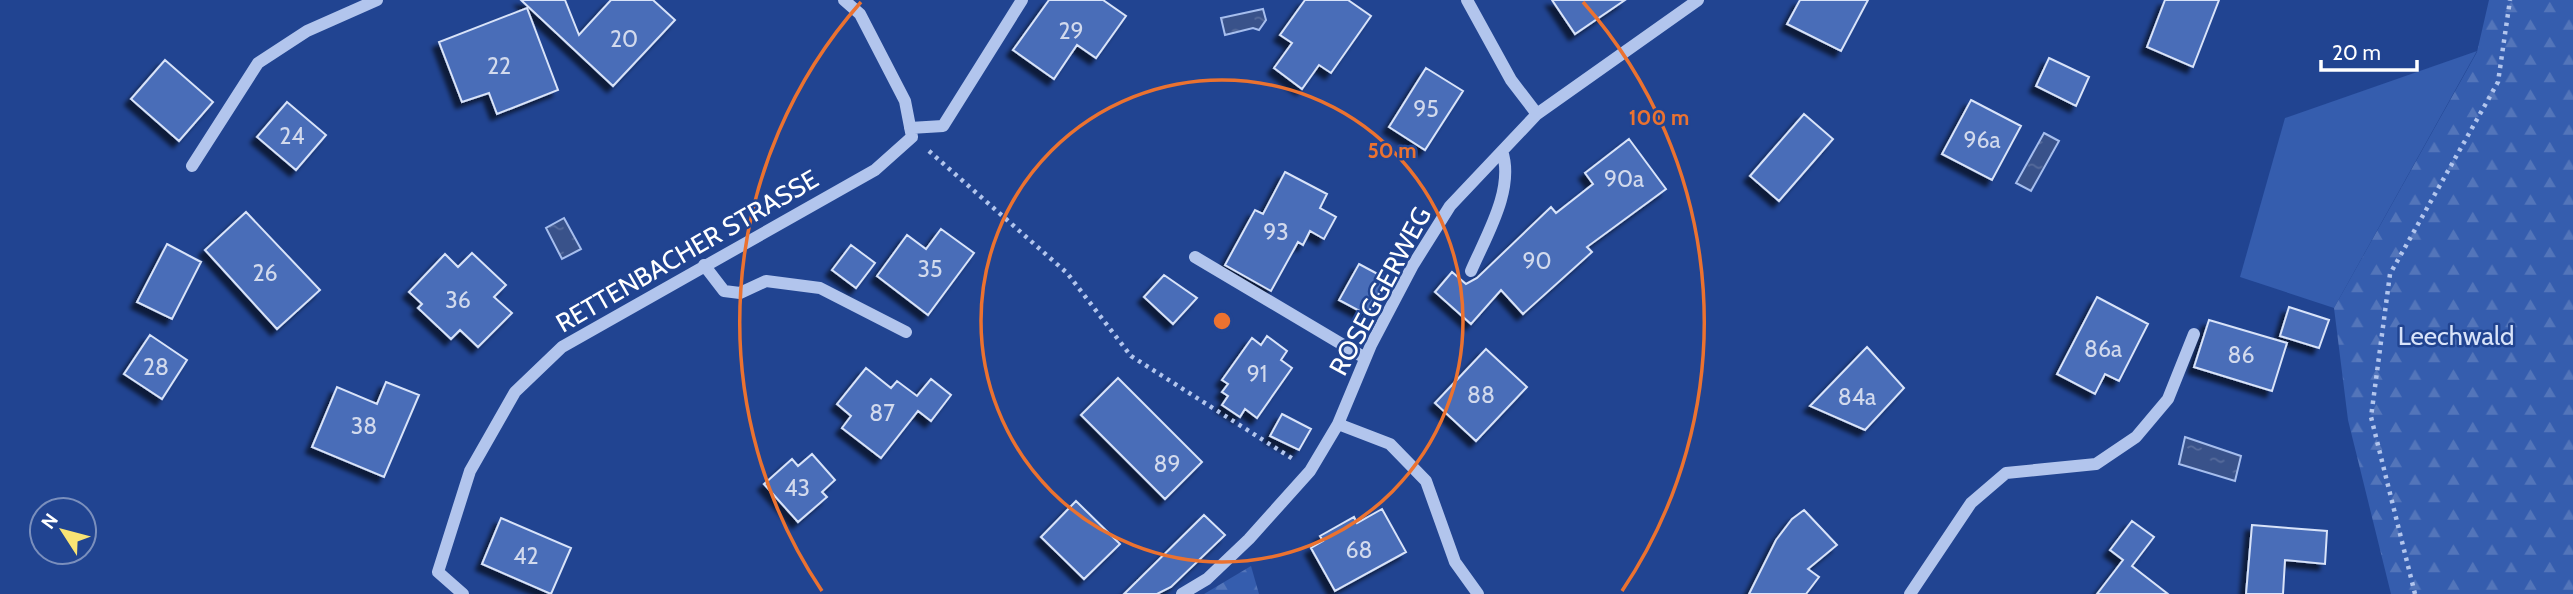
<svg xmlns="http://www.w3.org/2000/svg" width="2573" height="594" font-family="Cabin,sans-serif">
	<style>
		.green { fill: #355dae }
		.forest { fill: url(#forest-firs) }
		.water { fill: url(#water-ripples); stroke: #a6beee; stroke-width: 2 }
		.building { fill: #4a6db8; stroke: #d8e3f9; stroke-width: 2; filter: url(#shadow) }
		.lines { fill: none; stroke-linecap: round; stroke-linejoin: round }
		.path { stroke: #b2c5ed; stroke-width: 4.5; stroke-dasharray: 3.5 5; stroke-linecap: butt }
		.minor { stroke: #b2c5ed; stroke-width: 12 }
		.ring { fill: none; stroke: #eb7230; stroke-width: 3.5 }
		.labels { text-anchor: middle; dominant-baseline: central; stroke-width: 5; stroke-linejoin: round; paint-order: stroke }
		.number-label { font-size: 23px; fill: #d2daed }
		.street-label { font-size: 26px; fill: #fff; stroke: #214491 }
		.park-label { font-size: 26px; fill: #d8e3f9; stroke: #214491 }
		.centre { fill: #eb7230; stroke: #214491; stroke-width: 3.5 }
		.ring-label { font-size: 21px; text-anchor: middle; font-weight: bold; fill: #eb7230; stroke: #214491; stroke-width: 5; stroke-linejoin: round; paint-order: stroke }
	</style>
	<defs>
		<pattern id="forest-firs" width="22" height="20" patternUnits="userSpaceOnUse" patternTransform="scale(1.75)"><rect width="22" height="20" fill="#355dae"/><path d="M5 1l3.5 6h-7zM16 11l3.5 6h-7z" fill="#5375ba"/></pattern>
		<pattern id="water-ripples" width="26" height="14" patternUnits="userSpaceOnUse" patternTransform="scale(1.75)"><rect width="26" height="14" fill="#39528a"/><path d="M2 4q2-2 4 0t4 0M15 11q2-2 4 0t4 0" fill="none" stroke="#576c9c"/></pattern>
		<filter id="shadow"><feDropShadow dx="-6" dy="6" stdDeviation="2" flood-color="#0009"/></filter>
	</defs>
	<rect width="100%" height="100%" fill="#214491"/>
	<path class="green" d="M2477,51L2334,308L2240,277L2285,118Z"/>
	<path class="forest" d="M2489,0H2573V594H2391L2348,420L2334,308L2477,52Z
		M1251,566L1259,594H1204Z"/>
	<path class="water" d="M1263,9L1266,20L1259,30L1253,28L1225,35L1221,18Z
		M2044,133L2059,141L2031,191L2016,183Z
		M564,218L581,249L562,259L546,228Z
		M2185,437L2241,456L2235,481L2179,464Z"/>
	<path class="building" d="M521,0H565L579,35L611,0H653L675,20L613,86Z
		M1049,0H1103L1126,16L1096,58L1077,45L1054,79L1013,50Z
		M1305,0H1348L1371,16L1331,73L1319,65L1302,89L1274,68L1292,43L1280,35Z
		M1552,0H1625L1575,34Z
		M1800,0H1868L1841,51L1787,24Z
		M2165,0H2219L2193,67L2147,47Z
		M527,8L558,90L497,114L489,93L462,102L439,42Z
		M2049,58L2089,77L2076,106L2036,86Z
		M165,60L213,102L179,141L131,99Z
		M1426,68L1463,91L1425,150L1389,127Z
		M1971,100L2021,126L1992,180L1942,154Z
		M287,102L326,135L296,170L257,137Z
		M1804,114L1833,139L1779,201L1750,176Z
		M1629,139L1666,189L1587,247L1592,252L1523,314L1501,290L1471,324L1435,292L1452,272L1466,284L1477,278L1551,207L1556,213L1593,184L1585,173Z
		M1285,172L1327,194L1320,208L1336,217L1324,239L1310,231L1303,245L1298,242L1271,291L1225,265L1255,210L1263,214Z
		M246,212L320,290L277,329L205,250Z
		M941,229L974,253L928,315L877,276L907,235L926,249Z
		M167,244L201,262L172,319L137,302Z
		M851,245L875,263L856,288L832,270Z
		M472,253L506,285L494,297L512,313L478,347L460,330L451,339L418,308L422,304L409,292L445,254L458,267Z
		M1359,264L1387,279L1367,315L1339,300Z
		M1164,275L1197,298L1173,324L1144,297Z
		M2097,297L2148,324L2119,381L2105,374L2095,394L2057,374Z
		M2289,307L2329,320L2319,348L2280,336Z
		M2209,320L2287,343L2272,391L2194,367Z
		M150,335L187,360L162,399L124,374Z
		M1267,336L1287,351L1281,360L1292,368L1257,418L1245,409L1240,417L1222,405L1228,396L1222,392L1228,384L1222,380L1252,338L1261,345Z
		M1867,347L1904,388L1865,430L1810,406Z
		M1486,349L1527,387L1476,441L1435,403Z
		M866,368L891,388L897,381L917,396L931,379L951,395L931,421L918,411L881,458L842,428L851,416L837,404Z
		M1118,378L1202,462L1165,499L1081,415Z
		M386,382L419,395L384,477L312,447L337,387L377,404Z
		M1282,414L1311,429L1299,450L1270,436Z
		M812,454L835,480L822,492L827,497L798,522L764,484L792,459L798,466Z
		M1076,501L1120,544L1084,579L1041,537Z
		M1382,509L1406,552L1335,591L1311,548L1323,541L1320,536L1354,517L1357,523Z
		M1804,510L1837,545L1808,569L1819,577L1806,594H1749L1776,540L1792,519Z
		M1204,515L1225,535L1171,587L1157,594H1124Z
		M501,518L571,548L551,594L482,564Z
		M2132,521L2154,537L2132,566L2168,594H2097L2123,560L2110,550Z
		M2252,525L2327,531L2325,564L2285,560L2283,594H2246Z"/>
	<g class="lines">
		<path class="path" d="M929,151L1067,273L1131,356L1293,459
			M2415,594L2371,417L2390,274L2498,82L2510,0"/>
		<path class="minor" d="M1467,0L1511,80L1537,114
			M910,128L943,126L1022,0
			M192,166L258,63L307,31L377,0
			M1195,257L1365,358
			M704,265L724,291L740,293L766,281L820,288L906,332
			M1471,271C1486,236 1515,189 1502,151
			M1338,424L1390,444L1426,481L1455,562L1478,594
			M463,594L438,572L470,471L515,392L562,347L875,170L912,137L905,101L860,14L844,0
			M1182,594L1207,579L1249,539L1310,471L1338,424L1371,345L1413,265L1450,206L1537,114L1698,0
			M1910,594L1971,503L2006,473L2096,464L2136,437L2168,399L2194,334"/>
	</g>
	<g class="ring">
		<circle cx="1222" cy="321" r="241"/>
		<path d="M822 591A482 482 0 0 1 861 2M1583 2A482 482 0 0 1 1622 591"/>
	</g>
	<g class="labels">
		<g class="number-label">
			<text x="1071" y="31">29</text>
			<text x="624" y="39">20</text>
			<text x="499" y="66">22</text>
			<text x="1426" y="109">95</text>
			<text x="292" y="136">24</text>
			<text x="1982" y="140">96a</text>
			<text x="1624" y="179">90a</text>
			<text x="1276" y="232">93</text>
			<text x="1537" y="261">90</text>
			<text x="930" y="269">35</text>
			<text x="265" y="273">26</text>
			<text x="458" y="300">36</text>
			<text x="2103" y="349">86a</text>
			<text x="2241" y="355">86</text>
			<text x="156" y="367">28</text>
			<text x="1257" y="374">91</text>
			<text x="1481" y="395">88</text>
			<text x="1857" y="397">84a</text>
			<text x="882" y="413">87</text>
			<text x="364" y="426">38</text>
			<text x="1167" y="464">89</text>
			<text x="797" y="488">43</text>
			<text x="1359" y="550">68</text>
			<text x="526" y="556">42</text>
		</g>
		<g class="street-label">
			<text transform="translate(687 251) rotate(-30)">RETTENBACHER STRASSE</text>
			<text transform="translate(1380 291) rotate(-62)">ROSEGGERWEG</text>
		</g>
		<g class="park-label">
			<text x="2456" y="336">Leechwald</text>
		</g>
	</g>
	<circle cx="1222" cy="321" r="10" class="centre"/>
	<g class="ring-label">
		<text x="1659" y="125">100 m</text>
		<text x="1392" y="158">50 m</text>
	</g>
	<g transform="translate(63 531) rotate(306)"><circle r="33" fill="#214491" stroke="#7a8fbd" stroke-width="2"/>
	<path d="M0-5L12 26L0 18L-12 26Z" fill="#f9e474"/>
	<text y="-10" font-size="19" font-weight="bold" text-anchor="middle" fill="#ffffff">N</text>
	</g>
	<path d="M2321 60v10h96v-10" fill="none" stroke="#ffffff" stroke-width="3.5"/>
	<text x="2332" y="60" font-size="21" fill="#ffffff" stroke="#214491" stroke-width="5" paint-order="stroke">20 m</text>
</svg>
